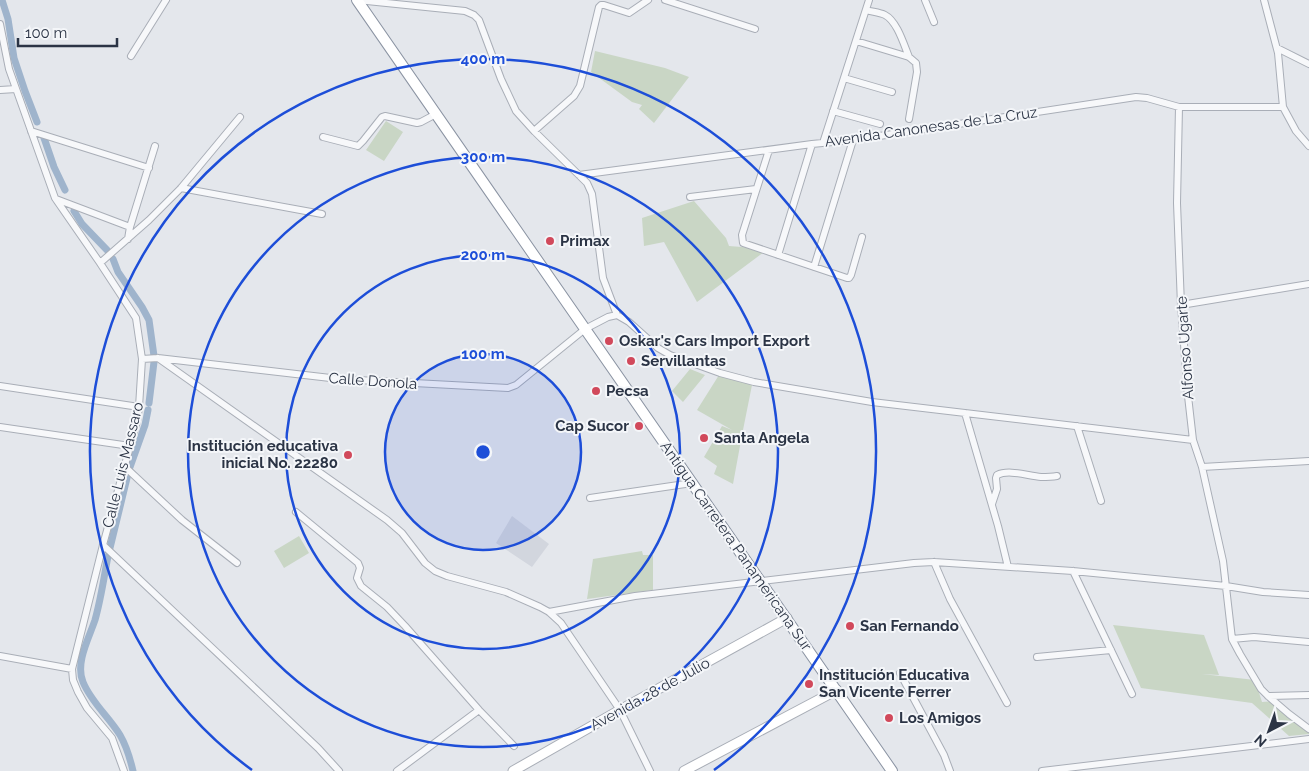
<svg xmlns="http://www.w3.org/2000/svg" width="1309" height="771" font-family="Raleway,sans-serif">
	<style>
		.built { fill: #d2d6de }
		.green { fill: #c9d6c5 }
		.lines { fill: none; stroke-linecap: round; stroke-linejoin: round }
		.canal { stroke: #9fb4cc; stroke-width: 7 }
		.minor-casing { stroke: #a9aeb7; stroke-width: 8 }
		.secondary-casing { stroke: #a9aeb7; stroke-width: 11 }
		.trunk-casing { stroke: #8b94a3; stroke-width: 12 }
		.minor { stroke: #f7f8fa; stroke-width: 6 }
		.secondary { stroke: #fff; stroke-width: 9 }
		.trunk { stroke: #fff; stroke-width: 10 }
		.ring { fill: none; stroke: #1d4ed8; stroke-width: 2.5 }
		.poi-dot { fill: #d1495b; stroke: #f4f6f9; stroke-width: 2 }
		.labels { text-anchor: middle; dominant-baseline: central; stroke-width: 4; stroke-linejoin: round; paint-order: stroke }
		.street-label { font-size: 15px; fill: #2b3445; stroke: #f4f6f9 }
		.poi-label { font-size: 15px; font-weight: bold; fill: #2b3445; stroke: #f4f6f9; text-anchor: start }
		.centre { fill: #1d4ed8; stroke: #f4f6f9; stroke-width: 2.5 }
		.ring-label { font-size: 15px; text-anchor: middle; font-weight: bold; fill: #1d4ed8; stroke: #f4f6f9; stroke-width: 4; stroke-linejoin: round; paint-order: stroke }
	</style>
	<rect width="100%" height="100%" fill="#e4e7ec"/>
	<path class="built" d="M512,516L549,544L532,567L496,543Z"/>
	<path class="green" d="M595,51L665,68L689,77L654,123L639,109L642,105L632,102L591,72Z
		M386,121L403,132L384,161L366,150Z
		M694,201L726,238L729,246L768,249L697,302L664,242L644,246L642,218Z
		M690,369L705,375L683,402L672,391Z
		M719,375L752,385L742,435L733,484L714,474L717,466L704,457L722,426L732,430L697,410Z
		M299,536L309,553L284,568L274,551Z
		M642,551L643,555H653V590L587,599L593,559Z
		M1113,625L1204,635L1219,675L1202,674L1255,680L1262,702L1276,701L1309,727V734L1289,736L1252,703L1141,688Z"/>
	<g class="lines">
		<path class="canal" d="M2,0L8,19L14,58L25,91L37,122
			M43,135L54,167L65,190
			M74,211L82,224L107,250
			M113,259L118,272L142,307L149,320L154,356
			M149,403L154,362
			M130,467L145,425L148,410
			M110,548L127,478
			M108,556C104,577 101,599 95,620C89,638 75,663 83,682C91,702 109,717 120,735C127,747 130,758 133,771"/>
		<defs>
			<path id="minor" d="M357,0L465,11L474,15L479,20L501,79L516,111L534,131L587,183L592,194L603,278L617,315
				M665,0L755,29
				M925,0L934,22
				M1264,0L1278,53L1283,107L1296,131L1309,146
				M866,10C872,12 879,12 885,15C897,21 904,45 909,57
				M0,24L9,69L55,198L100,263L136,318L142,359L139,407L137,421L103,545L72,669L73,680L78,692L87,708L112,738L124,771
				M856,41L909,57L916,63L917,72L909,119
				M1277,48L1309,64
				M131,56L166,0
				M844,78L892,92
				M0,90L16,89
				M1179,107L1177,203L1181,305L1188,396L1193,440L1202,467L1223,561L1232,639L1240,654L1261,689L1268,696L1289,714L1309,729
				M833,111L880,124
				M31,131L149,168
				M534,131L574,96L580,86L599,7L601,5H604L629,13L648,0
				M323,137L358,146L363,141L382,117L385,116L417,123L421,122L436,114
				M823,143L869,0
				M769,150L742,235L743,243L847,278H849L851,275L862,237
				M579,175L812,144L853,140L1136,97L1147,98L1179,107H1283
				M181,188L322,214
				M690,197L756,189
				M56,199L130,227
				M128,239L130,227L155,146
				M778,255L812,144
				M100,263L149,220L181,188L240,117
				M814,267L853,140
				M1181,305L1309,284
				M617,315L629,322L658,348L670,355L720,373L754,382L872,402L1193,440
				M158,358L387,520L402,533L425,563L435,571L447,576L506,592L540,607L549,612L561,623L620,710L650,771
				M142,359L158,358L339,379L508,388L516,385L585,329L608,317L617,315
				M0,386L139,407
				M965,413L998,526L1008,567
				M1077,426L1101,501
				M0,427L130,446
				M124,466L182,520L237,563
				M1202,467L1309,461
				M590,498L692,483
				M992,504L997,489L996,478L997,475C1009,469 1028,476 1041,477C1046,477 1051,477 1057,476
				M296,512L358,563L360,568L357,578L361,586L387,607L405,626L479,710L514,746
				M103,545L318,748L339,771
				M934,562L950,599L1007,703
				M1073,571L1132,694
				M549,612L635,596L914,563L934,562L1073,571L1226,586L1263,592L1309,595
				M1232,639L1254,637L1309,642
				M0,656L72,669
				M1037,657L1111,650
				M900,673L944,755L950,771
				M1268,696L1309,695
				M397,771L479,710
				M1042,771L1309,739"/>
			<path id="secondary" d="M513,771L620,710L787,618
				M684,771L837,690"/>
			<path id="trunk" d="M357,0L492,195L892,771"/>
		</defs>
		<use href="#minor" class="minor-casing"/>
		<use href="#secondary" class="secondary-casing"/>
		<use href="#trunk" class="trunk-casing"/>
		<use href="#minor" class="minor"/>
		<use href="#secondary" class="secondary"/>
		<use href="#trunk" class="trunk"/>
	</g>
	<circle cx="483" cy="452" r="98" fill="#1d4ed8" fill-opacity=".12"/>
	<g class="ring">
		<circle cx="483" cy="452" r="98"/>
		<circle cx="483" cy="452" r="197"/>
		<circle cx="483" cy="452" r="295"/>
		<path d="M252 770A393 393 0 1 1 714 770"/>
	</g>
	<g class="poi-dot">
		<circle cx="550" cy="241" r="5"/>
		<circle cx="609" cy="341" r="5"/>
		<circle cx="631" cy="361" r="5"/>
		<circle cx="596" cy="391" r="5"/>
		<circle cx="639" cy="426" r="5"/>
		<circle cx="704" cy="438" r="5"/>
		<circle cx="348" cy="455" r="5"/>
		<circle cx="850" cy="626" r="5"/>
		<circle cx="809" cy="684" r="5"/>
		<circle cx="889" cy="718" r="5"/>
	</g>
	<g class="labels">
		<g class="street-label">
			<text transform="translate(931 127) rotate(-8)">Avenida Canonesas de La Cruz</text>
			<text transform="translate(1185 348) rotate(-94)">Alfonso Ugarte</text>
			<text transform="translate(373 381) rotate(4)">Calle Donola</text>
			<text transform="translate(123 465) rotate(-76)">Calle Luis Massaro</text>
			<text transform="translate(736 546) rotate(55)">Antigua Carretera Panamericana Sur</text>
			<text transform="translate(650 694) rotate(-29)">Avenida 28 de Julio</text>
		</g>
		<g class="poi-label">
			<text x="560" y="241">Primax</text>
			<text x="619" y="341">Oskar's Cars Import Export</text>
			<text x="641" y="361">Servillantas</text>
			<text x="606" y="391">Pecsa</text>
			<text x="629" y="426" text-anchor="end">Cap Sucor</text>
			<text x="714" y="438">Santa Angela</text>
			<text x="338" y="446" text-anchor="end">Institución educativa<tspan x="338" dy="17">inicial No. 22280</tspan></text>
			<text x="860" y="626">San Fernando</text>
			<text x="819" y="675">Institución Educativa<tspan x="819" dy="17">San Vicente Ferrer</tspan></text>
			<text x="899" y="718">Los Amigos</text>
		</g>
	</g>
	<circle cx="483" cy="452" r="8" class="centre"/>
	<g class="ring-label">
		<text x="483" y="64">400 m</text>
		<text x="483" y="162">300 m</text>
		<text x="483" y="260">200 m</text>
		<text x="483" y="359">100 m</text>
	</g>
	<g transform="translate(1269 731) rotate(221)" stroke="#f4f6f9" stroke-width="4" paint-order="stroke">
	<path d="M0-4L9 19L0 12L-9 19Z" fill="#2b3445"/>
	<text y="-8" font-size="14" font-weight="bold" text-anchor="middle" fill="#2b3445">N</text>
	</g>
	<path d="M18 38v8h99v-8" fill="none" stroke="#2b3445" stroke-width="2.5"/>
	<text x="25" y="38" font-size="15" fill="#2b3445" stroke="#f4f6f9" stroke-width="4" paint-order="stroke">100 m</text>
</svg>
